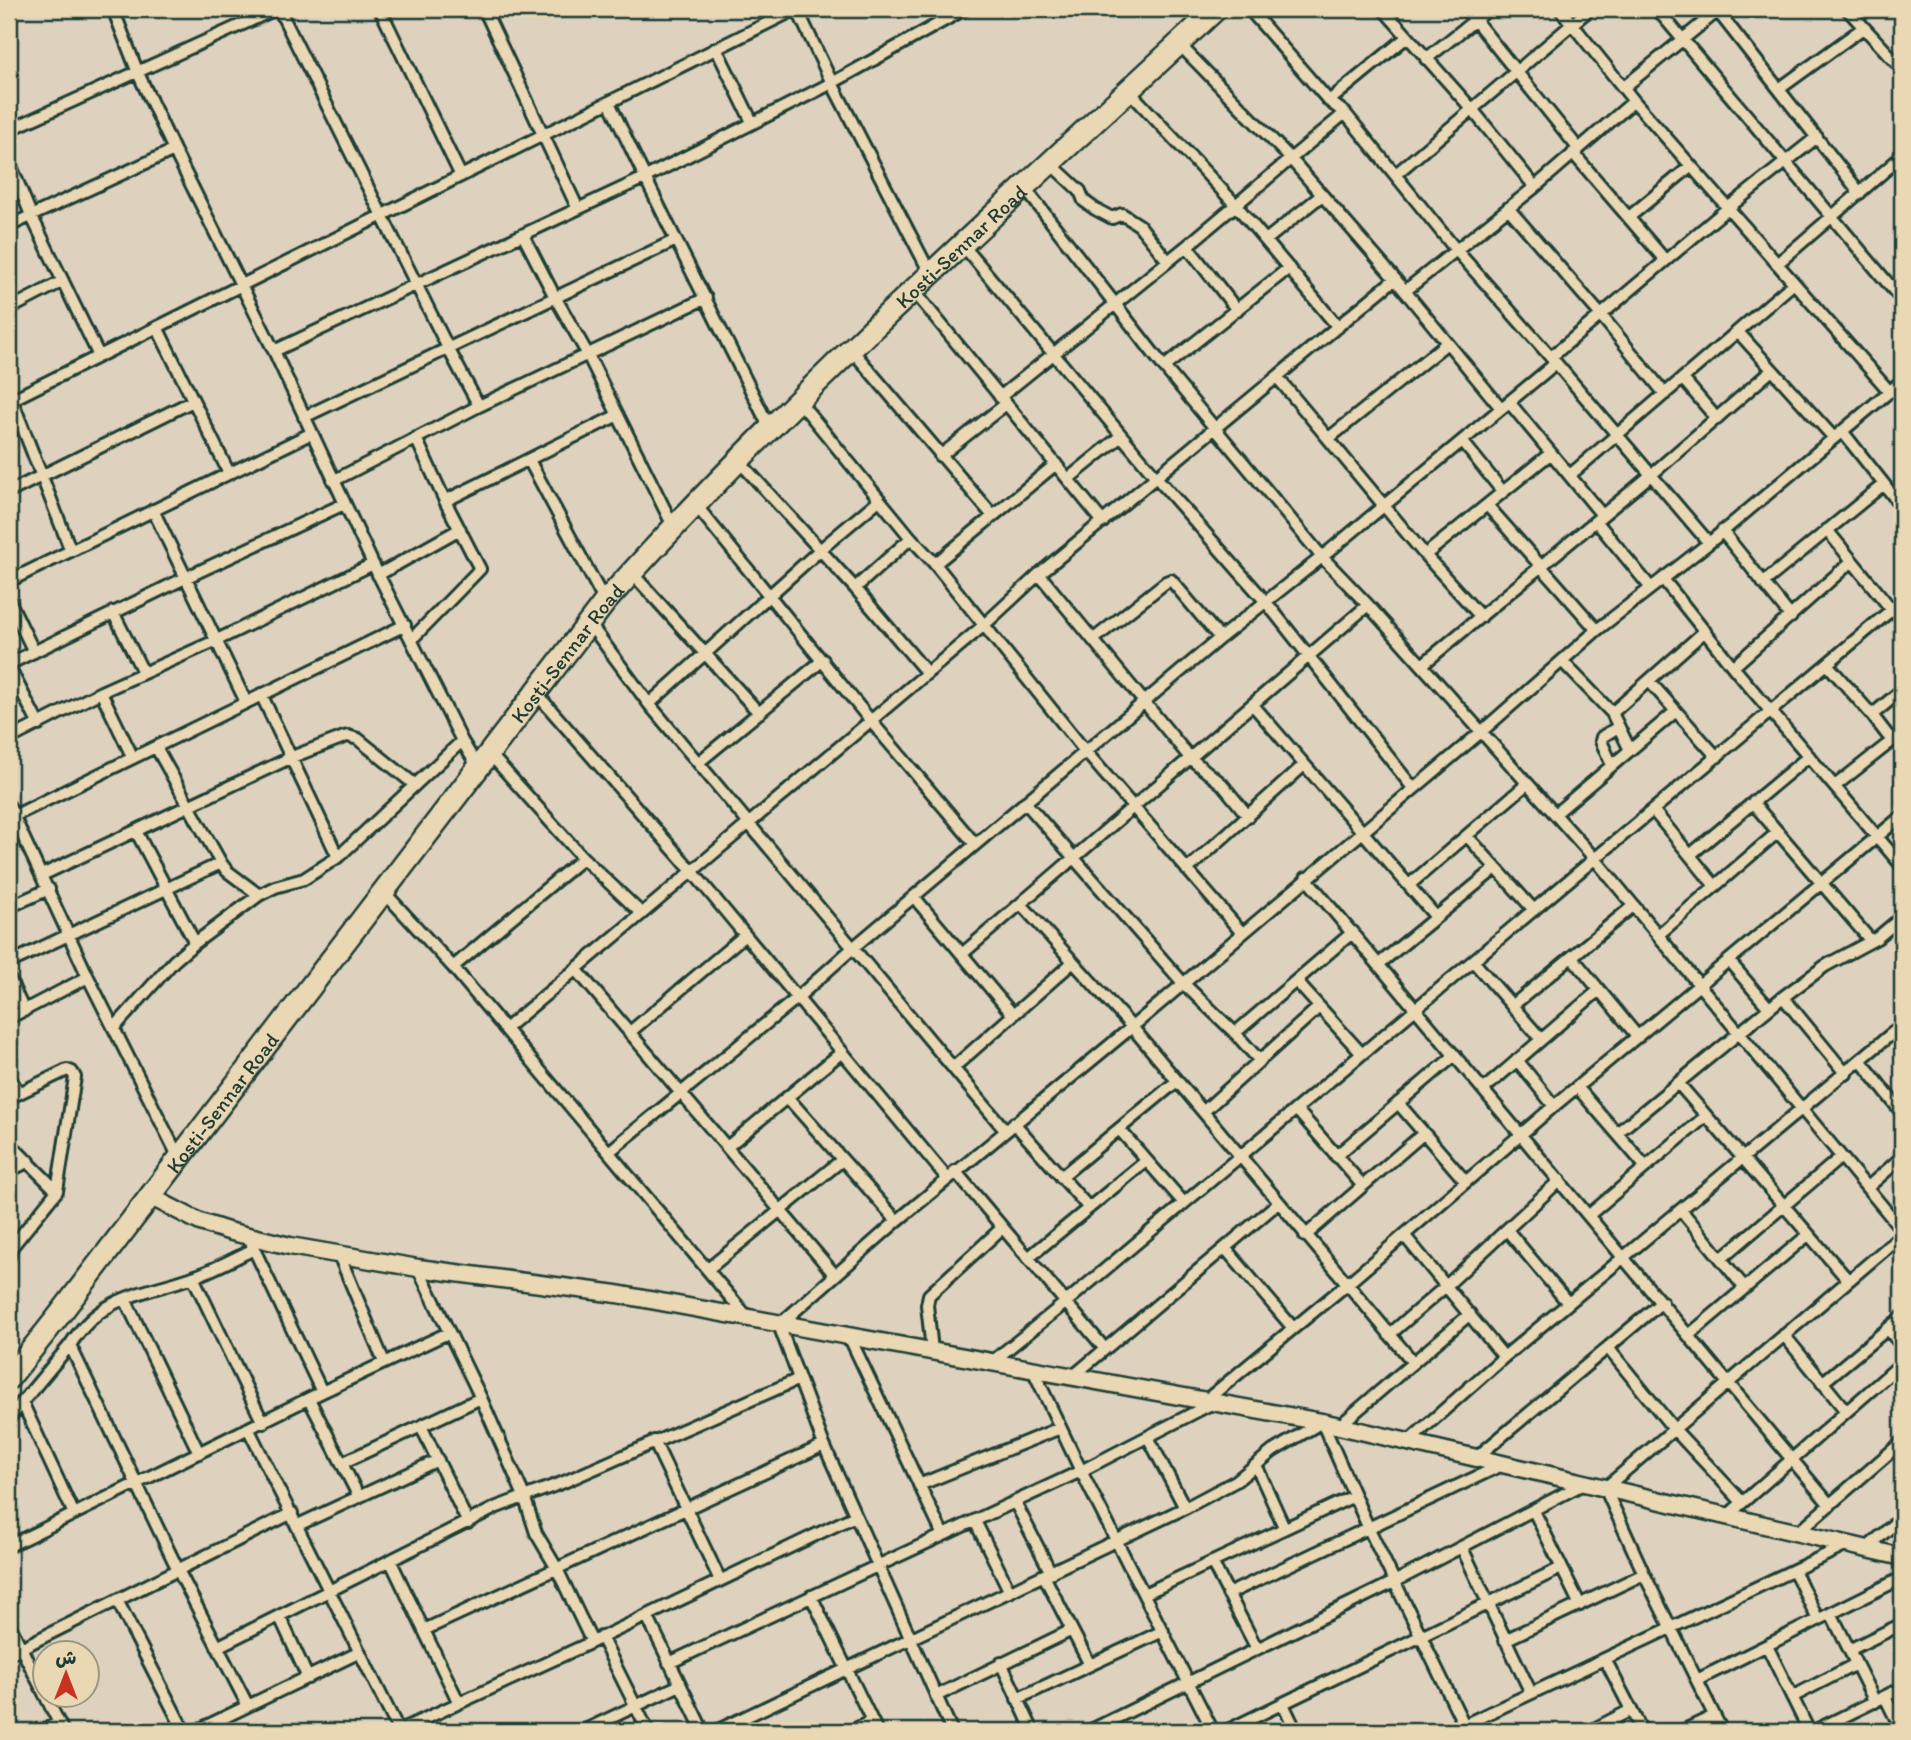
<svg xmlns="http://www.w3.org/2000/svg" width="1911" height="1740" font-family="Itim,'Playpen Sans Arabic',sans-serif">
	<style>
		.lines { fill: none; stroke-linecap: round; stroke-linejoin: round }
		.street-casing { stroke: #1f3d34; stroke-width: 16 }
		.secondary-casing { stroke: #1f3d34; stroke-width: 21 }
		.highway-casing { stroke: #1f3d34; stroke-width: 26 }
		.street { stroke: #ead7b4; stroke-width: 10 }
		.secondary { stroke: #ead7b4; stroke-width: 16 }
		.highway { stroke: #ead7b4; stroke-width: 21 }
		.labels { text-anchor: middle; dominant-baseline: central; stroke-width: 6; stroke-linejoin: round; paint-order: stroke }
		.street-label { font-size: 21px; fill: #1f3d34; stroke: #ead7b4 }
	</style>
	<rect width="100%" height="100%" fill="#ded2bf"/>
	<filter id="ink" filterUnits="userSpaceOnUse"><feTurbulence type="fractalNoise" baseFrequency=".0143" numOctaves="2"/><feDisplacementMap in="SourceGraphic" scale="14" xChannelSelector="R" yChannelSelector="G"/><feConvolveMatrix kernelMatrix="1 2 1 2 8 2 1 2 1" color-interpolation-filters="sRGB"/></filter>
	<g filter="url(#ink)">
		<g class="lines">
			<defs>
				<path id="street" d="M113,9L138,73L174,150L274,351L373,564L462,741L479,769
					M279,9L448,348L479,406
					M380,9L461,176
					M484,9L578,209
					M797,9L832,83L930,273
					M1249,9L1329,101L1345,113L1457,251L1556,363L1709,543
					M1383,9L1471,108L1535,187
					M1466,9L1578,148
					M1560,9L1634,101L1890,392
					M1657,9L1902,300
					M1716,9L1860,193
					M1847,9L1902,69
					M1179,44L1290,158L1395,279L1501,408
					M716,48L752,122
					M1426,59L1489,9
					M1623,88L1720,9
					M1779,89L1863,28
					M1129,91L1235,204L1338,327
					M1329,101L1407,37
					M609,102C660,212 717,320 770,429
					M9,130L276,9
					M1573,153L1665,260
					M9,161L31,215L99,356
					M1050,163L1080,191L1084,201L1095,209L1112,218L1122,214L1139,225L1168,261
					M1396,174L1590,9
					M1024,187L1164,367L1322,557L1368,605L1595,859L1902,1230
					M1508,208L1600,314L1665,394
					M1629,217L1691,166
					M9,226L174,150
					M523,235L555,297L587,353L673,526
					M1266,240L1322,195
					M962,244L1156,477L1266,602L1413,788
					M1187,246L1237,310
					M1777,264L1902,156
					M913,290L1103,522
					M1405,291L1535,187L1634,101
					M9,309L63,281
					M157,327L229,473
					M1739,333L1834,438
					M851,349L993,516
					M274,351L644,178L832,83L965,9
					M1551,357L1728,208L1817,137
					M1164,367L1289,268
					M1277,377L1425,555L1481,617
					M1683,379L1717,419
					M1000,397L1187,246L1345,113
					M12,400L71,551
					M798,400L911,538L935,564L1085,751L1242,933
					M9,401L796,9
					M1509,402L1602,515
					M304,417L674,241
					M1842,431L1902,507
					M416,438L445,501L618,415
					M1329,438L1447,343
					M1462,441L1503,492
					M940,456L1006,404
					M529,460L605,602
					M738,460L855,588L927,673
					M1570,475L1794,283
					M1068,479L1121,436
					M333,481L479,406L706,298
					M9,492L193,401
					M695,504L870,720L975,844
					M1487,505L1597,630
					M153,510L246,702
					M1596,521L1651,588
					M1827,530L1892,610
					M1722,531L1791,617
					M1425,555L1551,453
					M935,564L1056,464
					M632,573L759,713
					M1039,574L1191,759L1222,784L1248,816
					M378,575L460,529
					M1663,579L1733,667L1902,866
					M9,581L312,433
					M1763,583L1884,484
					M855,588L911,538
					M9,600L34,652
					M113,612L143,672
					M589,623L649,704L1005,1130
					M1094,639L1166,582L1171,580L1220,638
					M411,640L480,569L445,501
					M1562,661L1612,713L1630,750
					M9,664L185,578L344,504
					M1827,664L1872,715L1892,741
					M1422,665L1651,475L1772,370
					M9,667L39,725
					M1733,667L1852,561
					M1649,681L1717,757
					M101,692L133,758
					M536,693L692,871L947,1178
					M261,694L338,857
					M649,704L821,549L879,500
					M1253,705L1436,917
					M1612,713L1705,631
					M1872,715L1902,690
					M9,739L101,692L215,641L373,564
					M156,747L221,863L227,871L259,895
					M490,754L583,858L641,913
					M699,762L823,660
					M1612,765L1601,741L1602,737L1618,727
					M1835,786L1902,733
					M1025,802L1183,983L1235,1033L1260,1061
					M1753,803L1871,941
					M9,806L88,977L179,1158
					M1653,810L1715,886
					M1555,814L1676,711
					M14,816L405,625
					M136,831L195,943
					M1467,836L1534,910
					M1690,855L1809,756
					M1187,870L1304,765
					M42,875L292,757L344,737L348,736L358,739L414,784
					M1306,878L1830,1505
					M1409,885L1527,784
					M384,892L453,967L748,1318
					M914,897L1013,1015
					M1021,904L1132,1027L1413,1362
					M9,907L49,889
					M1658,935L1778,832
					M962,954L1368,605
					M1572,957L1638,1037
					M1473,961L1541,1039
					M1729,961L1769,1008
					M9,963L221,863
					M1379,964L1496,868
					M453,967L583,858
					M576,969L834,1274
					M9,978L24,1011
					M1296,981L1362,1054
					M1783,997L1846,1074
					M1512,1006L1633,906
					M9,1018L88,977
					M114,1028L174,961L195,943L259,895L275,887L304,879L338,857L462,741
					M505,1029L983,626L1039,574L1395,279
					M630,1032L745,935
					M1235,1033L1353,932
					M1517,1060L1554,1106
					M1861,1061L1902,1113
					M954,1067L1072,963
					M9,1077L19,1093
					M1678,1083L1848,1280
					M1577,1087L1645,1166
					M1484,1089L1599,990
					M9,1098L67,1070L72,1072L75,1077L57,1191L11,1248L9,1258
					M788,1098L897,1221
					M1398,1103L1466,1182
					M1296,1109L1363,1186
					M1203,1112L1319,1007
					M1014,1123L1089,1208
					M1119,1129L1184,1203
					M1617,1133L1783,997L1825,966L1877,938L1902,917
					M9,1143L57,1191
					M727,1147L842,1052
					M610,1151L797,998L854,947L1220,638L1322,557L1556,363
					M1336,1156L1455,1055
					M9,1171L29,1161
					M955,1171L1105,1349
					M1061,1177L1177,1081
					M1867,1188L1902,1157
					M1681,1210L1744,1287
					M1589,1215L1706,1116
					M1507,1230L1568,1303
					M1404,1235L1504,1357
					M1305,1236L1424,1133
					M252,1245L322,1392
					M1225,1248L1293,1328
					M339,1255L384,1362
					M1028,1258L1146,1161
					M1721,1259L1841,1157
					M418,1268L481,1398L524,1496L536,1533L556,1567L592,1642
					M708,1269L842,1160
					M193,1277L263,1423
					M125,1299L199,1453
					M1888,1329L1902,1346
					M1389,1335L1446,1286L1560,1180
					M1689,1335L1808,1235
					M1784,1335L1846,1411
					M849,1336L943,1535
					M70,1345C101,1296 139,1295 190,1278C212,1271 233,1259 254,1249
					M1608,1348L1673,1428L1742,1502
					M932,1350L927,1305L929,1295L1002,1228
					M993,1361L1065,1303L1902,601
					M1033,1370L1081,1471L1213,1731
					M1072,1377L1278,1203
					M1822,1383L1902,1317
					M309,1399L359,1497
					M1205,1401L1346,1285L1554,1106L1902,816
					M22,1402L74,1514
					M9,1418L70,1345L178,1570L248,1706
					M421,1426L468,1523
					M1339,1426L1470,1314
					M249,1430L399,1731
					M1148,1437L1185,1508
					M654,1441L720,1580
					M1409,1441L1504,1357L1902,1025
					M1477,1457L1662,1302
					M342,1463L481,1398
					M1256,1465L1284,1527
					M919,1485L1060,1428
					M1015,1502L1051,1573
					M1534,1511L1580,1605
					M1727,1516L1902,1363
					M975,1521L1010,1592
					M298,1525L438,1460
					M1797,1533L1902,1442
					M9,1546L322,1392L448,1333
					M1462,1548L1531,1693
					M1867,1548L1902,1517
					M391,1562L459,1703
					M1212,1562L1257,1649
					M1794,1570L1818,1620
					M1044,1576L1090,1665
					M1144,1594L1354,1496
					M1228,1594L1504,1464
					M811,1596L877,1731
					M117,1600L184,1731
					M1831,1613L1875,1702
					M647,1616L703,1731
					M280,1617L308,1678
					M9,1624L63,1731
					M424,1630L824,1445
					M601,1637L648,1731
					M1505,1640L1644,1574
					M1767,1646L1809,1731
					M217,1647L497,1507L564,1482L799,1379
					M1849,1650L1902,1624
					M9,1654L292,1513
					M1605,1659L1642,1731
					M669,1663L1081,1471L1213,1403
					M1001,1663L1033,1731
					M1697,1680L1902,1578
					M936,1696L1072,1630
					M1792,1697L1856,1664
					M1885,1697L1902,1731
					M1017,1699L1163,1631
					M1283,1704L1296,1731
					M40,1731L59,1723
					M196,1731L360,1652
					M398,1731L592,1642L855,1516
					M583,1731L680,1685
					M716,1731L1185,1508L1236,1481L1273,1451L1322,1422L1369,1529L1467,1731
					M851,1731L872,1721
					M952,1731L824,1445L779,1325L897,1221L1132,1027L1481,732L1597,630L1709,543L1902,381
					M1089,1731L1394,1582L1585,1483
					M1226,1731L1561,1568
					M1451,1731L1847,1545
					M1590,1731L1631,1710
					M1682,1731L1714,1716
					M1722,1731L1644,1574L1605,1488L1902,1235
					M1814,1731L1902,1688"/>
				<path id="secondary" d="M152,1194L159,1201L200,1222L228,1231L290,1246L418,1268L617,1294L1322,1422L1902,1557"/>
				<g id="highway">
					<path id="s1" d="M9,1378L57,1318L605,602C795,390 1009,203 1216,9"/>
				</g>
			</defs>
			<use href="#street" class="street-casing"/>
			<use href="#secondary" class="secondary-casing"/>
			<use href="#highway" class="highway-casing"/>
			<use href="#street" class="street"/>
			<use href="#secondary" class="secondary"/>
			<use href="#highway" class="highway"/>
		</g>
	</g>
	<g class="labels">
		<g class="street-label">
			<text stroke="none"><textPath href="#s1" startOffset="1482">Kosti-Sennar Road</textPath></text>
			<text stroke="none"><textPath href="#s1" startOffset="915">Kosti-Sennar Road</textPath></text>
			<text stroke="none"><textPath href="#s1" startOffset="348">Kosti-Sennar Road</textPath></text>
		</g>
	</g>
	<rect width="1911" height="1740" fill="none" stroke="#ead7b4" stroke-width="35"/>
	<rect x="18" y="18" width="1876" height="1705" fill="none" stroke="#1f3d34" stroke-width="2.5" filter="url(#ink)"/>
	<g transform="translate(66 1674)"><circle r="33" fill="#ead7b4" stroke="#999981" stroke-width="2"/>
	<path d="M0-5L12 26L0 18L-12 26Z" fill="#c8321e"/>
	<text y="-10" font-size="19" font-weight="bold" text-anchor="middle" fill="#1f3d34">ش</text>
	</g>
</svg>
